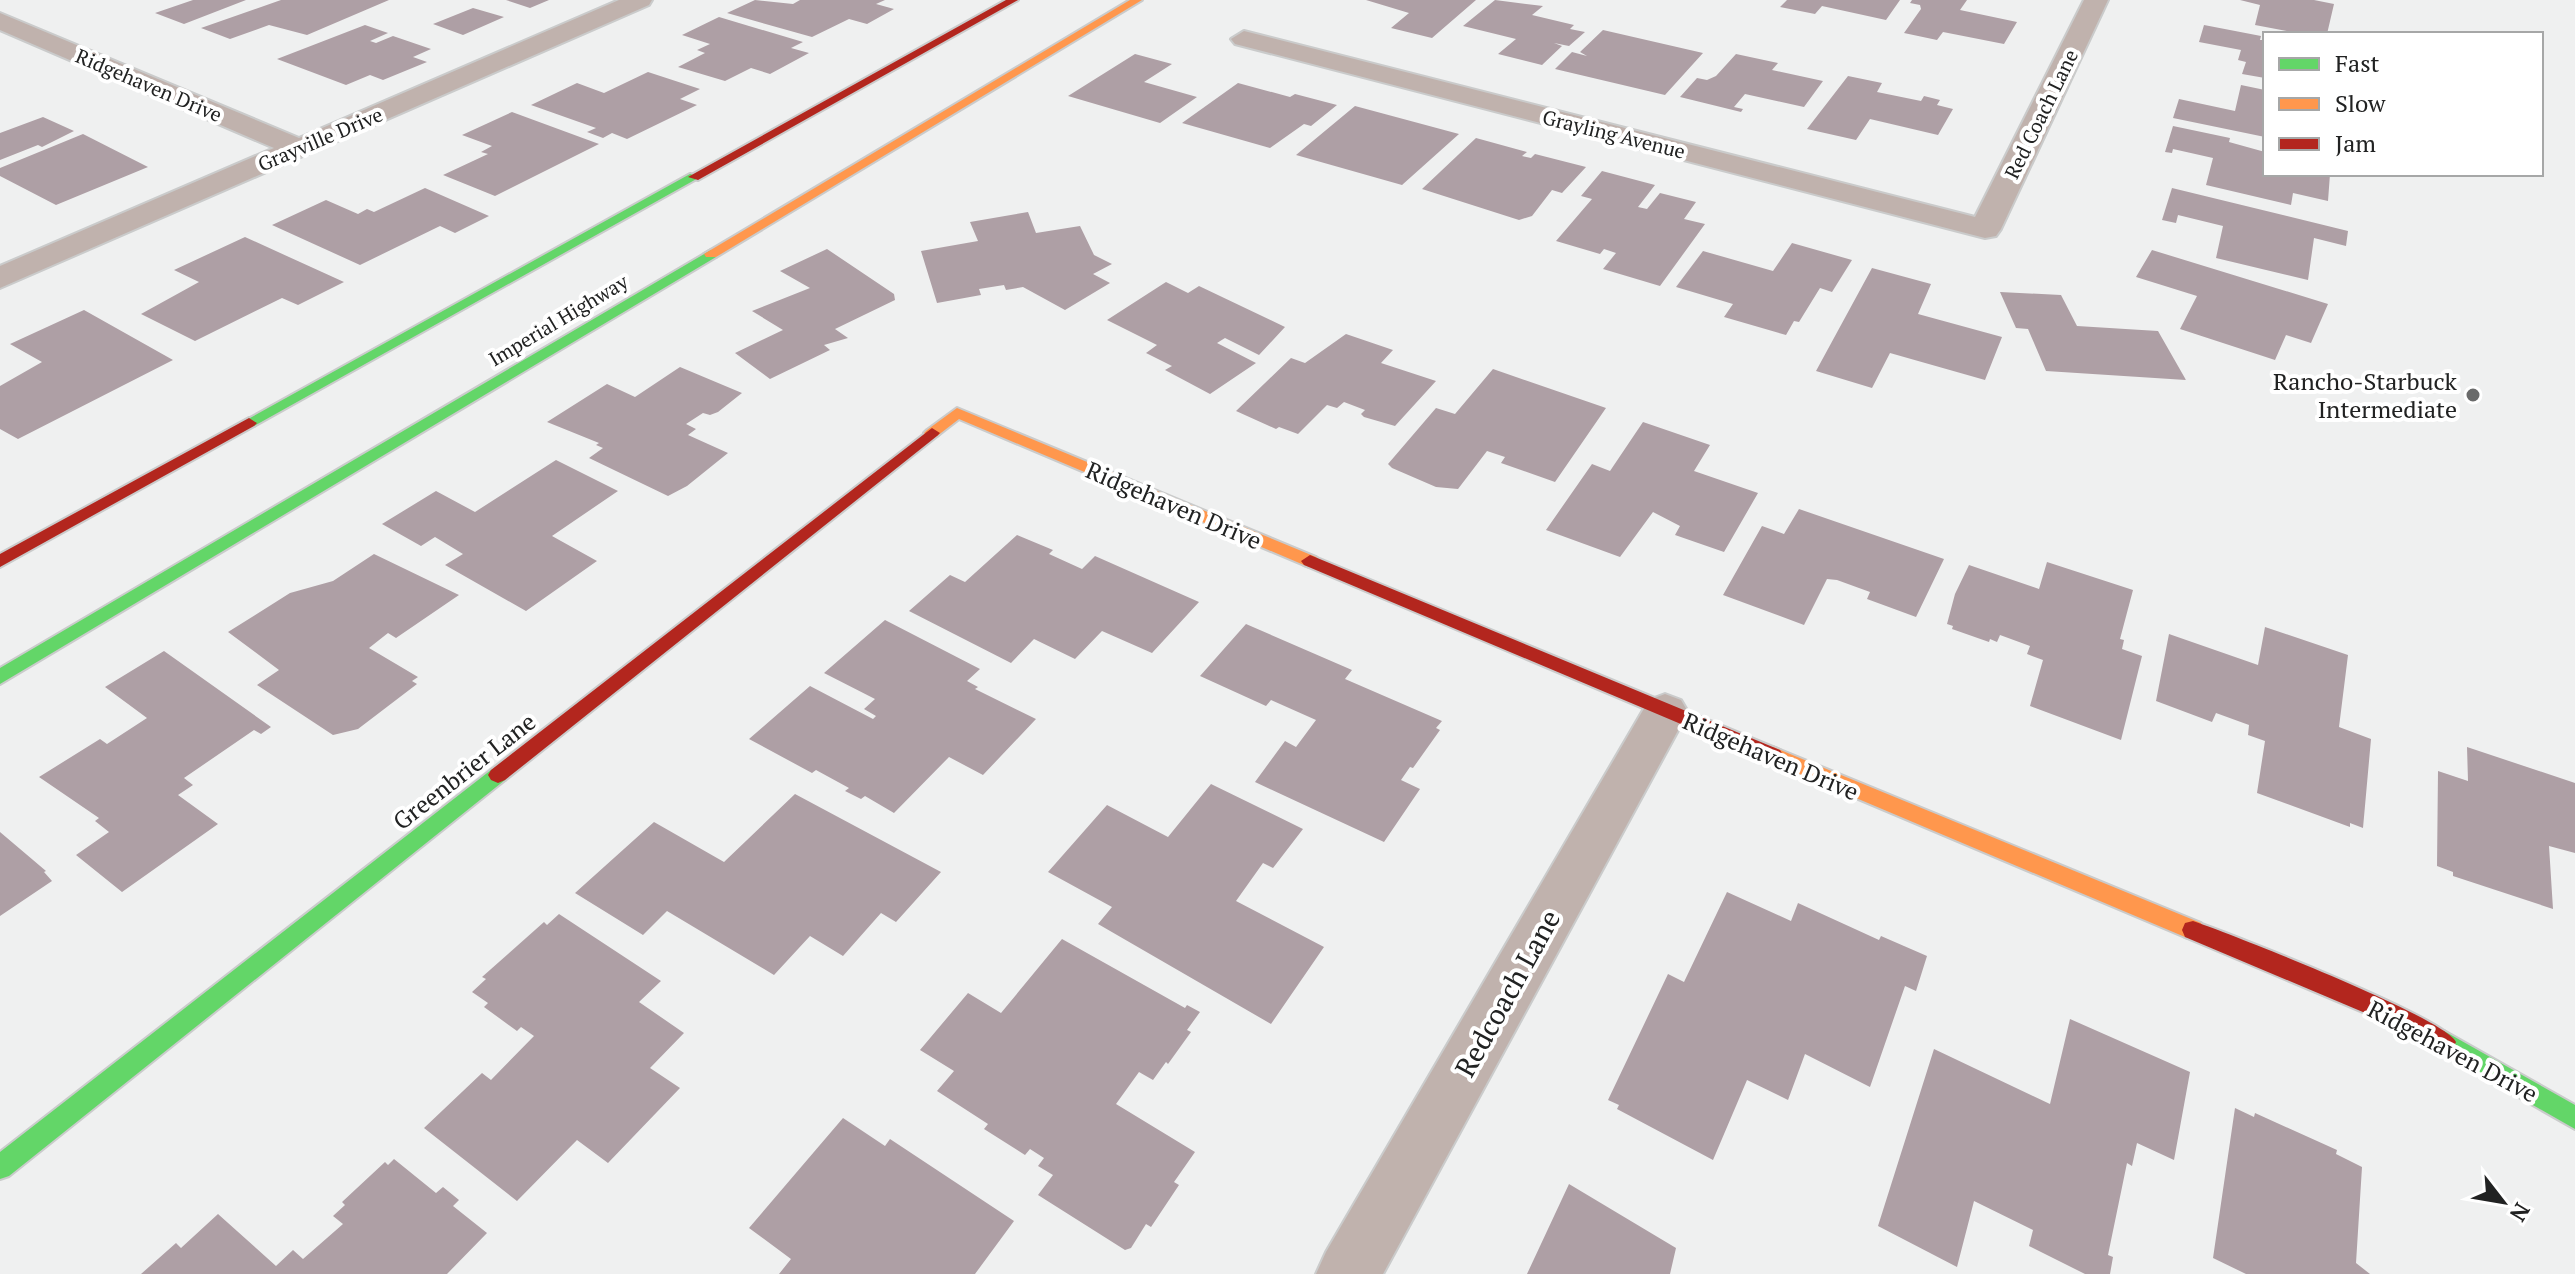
<svg xmlns="http://www.w3.org/2000/svg" width="2575" height="1274" font-family="'PT Serif',serif">
	<style>
		.building { fill: #ae9fa5 }
		.lines { fill: none; stroke-linecap: round; stroke-linejoin: round }
		.street-casing { stroke: #cacbcb; stroke-width: 4 }
		.fast-casing { stroke: #cacbcb; stroke-width: 4 }
		.slow-casing { stroke: #cacbcb; stroke-width: 4 }
		.jam-casing { stroke: #cacbcb; stroke-width: 4 }
		.street { fill: #c0b2ad; fill-rule: evenodd }
		.fast { fill: #63d668; fill-rule: evenodd }
		.slow { fill: #ff974d; fill-rule: evenodd }
		.jam { fill: #b3261e; fill-rule: evenodd }
		.poi-dot { fill: #696a6a; stroke: #fff; stroke-width: 3 }
		.labels { text-anchor: middle; dominant-baseline: central; stroke-width: 8; stroke-linejoin: round; paint-order: stroke }
		.far-street-label { font-size: 20px; fill: #212222; stroke: #fff }
		.poi-label { font-size: 24px; fill: #212222; stroke: #fff; text-anchor: end }
		.street-label { font-size: 24px; fill: #212222; stroke: #fff }
		.near-street-label { font-size: 28px; fill: #212222; stroke: #fff }
	</style>
	<rect width="100%" height="100%" fill="#eff0f0"/>
	<path class="building" d="M193,0H246L184,24L155,13Z
		M281,0H389L307,35L269,25L230,39L201,28Z
		M506,0H549L530,8Z
		M755,0L793,4L800,0H885L876,4L894,9L867,24L849,19L812,37L727,13Z
		M1366,0H1476L1432,38L1391,28L1409,13Z
		M1495,0L1543,6L1532,15L1574,25L1570,29L1585,32L1569,46L1554,43L1562,46L1542,65L1498,54L1516,39L1463,26Z
		M1787,0H1900L1886,20L1822,6L1815,14L1780,7Z
		M1912,0H1967L1960,10L2017,22L2004,44L1943,32L1937,40L1904,33L1921,9L1920,5L1910,3Z
		M2240,0H2314L2334,4L2327,34H2302L2255,25L2260,5Z
		M473,8L504,17L463,35L433,24Z
		M719,17L803,42L791,48L809,53L770,74L751,68L725,81L678,67L705,53L697,50L710,44L682,35Z
		M365,25L388,33L370,41L376,43L393,36L431,49L413,57L427,62L383,80L370,75L346,85L277,59Z
		M2204,25L2261,36L2260,40H2265V78L2242,74L2246,62L2238,60L2241,50L2199,42Z
		M1603,30L1703,53L1665,95L1555,69L1572,52L1587,56L1580,52Z
		M1135,54L1172,64L1144,82L1197,97L1160,123L1068,96Z
		M1736,54L1778,63L1772,70L1823,81L1804,107L1745,94L1734,107L1743,109L1741,112L1680,97L1697,78L1707,80L1716,76Z
		M648,72L700,89L680,99L697,105L627,139L612,133L603,138L587,132L596,128L531,105L577,83L604,93Z
		M1848,76L1882,83L1877,92L1921,101L1924,96L1940,100L1937,105L1953,109L1938,135L1870,119L1856,140L1807,129Z
		M1238,83L1290,97L1295,94L1337,105L1311,126L1304,124L1270,148L1182,123Z
		M2241,85L2265,90V137L2173,118L2179,99L2235,111Z
		M1355,106L1459,134L1402,185L1296,155Z
		M512,112L599,144L495,196L443,175L488,154L481,152L492,146L462,135Z
		M43,117L74,131L42,147L38,145L0,160V133Z
		M2173,126L2230,138L2229,142L2265,152V174H2330L2328,201L2293,193L2291,205L2206,185L2213,158L2173,149L2172,153L2165,152Z
		M83,134L148,167L56,205L0,176V168Z
		M1476,138L1527,152L1522,156L1531,158L1535,154L1586,167L1562,193L1552,190L1532,216L1519,220L1422,189Z
		M1602,171L1655,185L1638,207L1647,209L1660,193L1696,202L1684,219L1705,224L1660,286L1603,269L1616,253L1604,249L1600,254L1556,241L1592,199L1581,196Z
		M425,188L489,216L455,233L440,226L360,265L272,225L326,200L358,214L367,209L374,212Z
		M2172,188L2348,231L2346,246L2314,238L2308,280L2216,258L2223,226L2178,215L2176,223L2162,220Z
		M1028,212L1036,233L1080,226L1094,255L1112,264L1093,274L1110,283L1065,310L1023,287L1006,290L1004,285L979,289L981,295L937,303L921,251L978,241L970,222Z
		M245,237L344,282L298,305L282,298L195,341L141,314L199,282L174,270Z
		M1792,243L1852,260L1832,292L1820,288L1799,322L1794,321L1786,335L1724,317L1733,304L1676,287L1703,251L1773,271Z
		M827,249L894,294L895,300L835,329L848,338L824,345L830,350L770,379L735,353L783,330L752,311L810,288L780,271Z
		M2152,250L2328,304L2311,343L2286,335L2275,360L2180,329L2197,296L2136,277Z
		M1872,268L1931,284L1918,314L2002,337L1985,380L1890,353L1872,388L1816,371Z
		M1166,282L1188,293L1199,286L1285,327L1259,355L1225,338L1217,343L1256,363L1210,394L1165,370L1172,366L1146,353L1157,345L1107,320Z
		M2000,292L2061,295L2077,326L2158,331L2186,380L2046,371L2028,329L2016,328Z
		M84,310L173,360L18,439L0,429V386L42,362L10,344Z
		M1346,334L1393,350L1381,363L1436,381L1395,426L1364,417L1361,414L1365,410L1344,402L1337,408L1327,405L1298,434L1279,427L1276,429L1236,411L1291,358L1305,363Z
		M680,367L742,393L718,412L710,415L703,413L686,424L696,429L688,435L728,453L687,486L668,496L589,458L603,448L596,445L599,443L547,422L607,384L635,397Z
		M1493,369L1606,408L1555,482L1501,463L1505,457L1487,451L1458,489L1436,487L1392,468L1388,464L1436,408L1455,414Z
		M1643,422L1710,445L1694,471L1758,493L1724,552L1675,535L1680,526L1653,512L1620,557L1546,530L1592,464L1610,471Z
		M556,460L618,491L552,536L597,561L526,611L445,565L463,554L435,537L421,546L382,524L436,491L475,512Z
		M1799,509L1944,559L1916,617L1867,599L1870,592L1837,580L1827,579L1804,625L1723,595L1762,526L1784,534Z
		M1017,535L1053,550L1049,554L1082,569L1095,556L1199,602L1152,653L1102,631L1075,659L1034,639L1011,663L909,611L950,575L965,582Z
		M374,554L459,595L396,638L388,633L369,648L418,677L412,681L417,684L358,729L333,735L257,685L279,670L228,632L290,593L333,581Z
		M2047,562L2133,590L2120,639L2124,640L2122,649L2142,656L2121,740L2030,706L2043,660L2027,654L2030,646L2000,635L1997,642L1990,639L1989,642L1952,629L1953,626L1947,624L1955,594L1969,565L2039,589Z
		M885,620L980,669L967,681L978,687L975,689L1036,719L983,775L949,757L894,813L865,796L861,799L845,791L849,788L816,770L812,773L749,739L810,686L873,719L876,716L864,709L875,699L824,673Z
		M1246,624L1352,670L1345,679L1442,721L1436,728L1440,730L1413,768L1410,767L1401,780L1420,789L1384,842L1255,782L1285,741L1296,747L1316,720L1271,700L1266,706L1200,676Z
		M2265,627L2348,655L2339,727L2371,739L2363,828L2350,823V827L2257,793L2265,741L2248,735L2249,725L2216,713L2212,722L2156,701L2169,634L2258,665Z
		M164,651L271,727L261,734L254,730L184,778L193,785L178,795L218,824L122,892L76,855L109,832L95,821L99,818L39,777L100,739L107,744L147,718L105,687Z
		M2467,747L2575,783V853L2549,846L2553,909L2453,876V872L2437,866L2438,771L2468,781Z
		M1211,784L1303,829L1273,868L1263,863L1236,901L1324,947L1271,1024L1098,924L1112,907L1048,872L1107,805L1168,837Z
		M795,794L941,872L896,922L881,913L843,956L810,936L774,975L667,911L643,935L575,893L654,822L724,862Z
		M0,832L46,871L44,872L52,881L0,916Z
		M1727,892L1791,921L1798,903L1879,940L1881,936L1927,956L1916,991L1905,986L1870,1087L1805,1054L1788,1100L1747,1080L1713,1160L1617,1109L1619,1105L1608,1100L1668,974L1684,982Z
		M559,914L661,981L639,1002L684,1033L650,1068L680,1088L608,1163L577,1140L517,1201L424,1128L482,1073L491,1080L534,1036L521,1027L517,1031L484,1007L488,1003L472,992L486,979L482,977L544,922L547,925Z
		M1062,939L1185,1008L1187,1005L1200,1012L1187,1030L1191,1032L1168,1064L1166,1062L1153,1080L1139,1072L1116,1104L1195,1152L1174,1182L1179,1185L1151,1227L1146,1224L1131,1248L1125,1250L1038,1195L1053,1175L1038,1166L1044,1158L1030,1149L1025,1155L984,1129L988,1124L937,1091L954,1071L920,1050L968,993L1001,1013Z
		M2070,1019L2190,1072L2174,1160L2137,1143L2132,1166L2127,1163L2108,1255L2113,1257L2110,1274H2085L2029,1246L2033,1230L1974,1201L1957,1267L1878,1226L1934,1049L2050,1104Z
		M2235,1108L2254,1117L2255,1113L2337,1150L2336,1154L2362,1167L2356,1263L2370,1274H2246L2213,1258Z
		M843,1118L885,1146L890,1139L1014,1221L975,1274H779L791,1259L749,1228Z
		M394,1159L436,1193L443,1187L459,1200L453,1206L487,1233L447,1274H141L176,1243L181,1248L218,1214L276,1266L293,1250L303,1259L343,1224L333,1216L345,1205L342,1202L385,1162L388,1165Z
		M1569,1184L1676,1248L1670,1274H1527Z"/>
	<g class="lines">
		<defs>
			<path id="street" d="M619,0H652L649,5L0,288V266L274,148L0,30V13L299,138Z
				M2084,0H2108L2001,229L1996,236L1985,238L1235,44L1231,39L1244,31L1975,217Z
				M1665,694L1681,700L1688,712L1383,1274H1316L1326,1252L1649,700Z"/>
			<path id="fast" d="M690,174L700,177L254,426H244L241,423Z
				M711,250L716,251V257L0,684V668Z
				M498,767L505,770L508,775L505,780L9,1176L0,1179V1152L491,770Z
				M2444,1031L2575,1105V1129L2436,1050L2432,1042L2436,1034Z"/>
			<path id="slow" d="M1130,0H1142L716,257H706L704,254Z
				M957,408L1316,557L1319,561L1310,567L1304,565L959,419L937,436H927L924,433L927,430Z
				M1773,747L2201,923L2204,930L2201,937L2193,939L2185,937L1766,760L1763,755L1766,750Z"/>
			<path id="jam" d="M1006,0H1018L698,180L688,177Z
				M249,418L257,423L254,426L0,567V554Z
				M932,428L940,433L937,436L505,780L498,783L491,780L488,775L491,770Z
				M1310,555L1780,750L1783,755L1780,760H1766L1304,565L1301,561Z
				M2193,921C2231,934 2444,1017 2456,1042L2452,1050L2444,1053L2396,1026L2185,937L2182,930L2185,923Z"/>
		</defs>
		<use href="#street" class="street-casing"/>
		<use href="#fast" class="fast-casing"/>
		<use href="#slow" class="slow-casing"/>
		<use href="#jam" class="jam-casing"/>
		<use href="#street" class="street"/>
		<use href="#fast" class="fast"/>
		<use href="#slow" class="slow"/>
		<use href="#jam" class="jam"/>
	</g>
	<circle class="poi-dot" cx="2473" cy="395" r="8"/>
	<g class="labels">
		<g class="far-street-label">
			<text transform="translate(149 85) rotate(23)">Ridgehaven Drive</text>
			<text transform="translate(2041 114) rotate(-64)">Red Coach Lane</text>
			<text transform="translate(1614 134) rotate(14)">Grayling Avenue</text>
			<text transform="translate(320 139) rotate(-23)">Grayville Drive</text>
			<text transform="translate(558 320) rotate(-31)">Imperial Highway</text>
		</g>
		<g class="poi-label">
			<text x="2457" y="381">Rancho-Starbuck<tspan x="2457" dy="28">Intermediate</tspan></text>
		</g>
		<g class="street-label">
			<text transform="translate(1174 505) rotate(23)">Ridgehaven Drive</text>
			<text transform="translate(1771 756) rotate(23)">Ridgehaven Drive</text>
			<text transform="translate(464 771) rotate(-38)">Greenbrier Lane</text>
			<text transform="translate(2453 1051) rotate(28)">Ridgehaven Drive</text>
		</g>
		<g class="near-street-label">
			<text transform="translate(1507 993) rotate(-61)">Redcoach Lane</text>
		</g>
	</g>
	<rect x="2263" y="32" width="280" height="144" fill="#ffffff" stroke="#a6a7a7" stroke-width="2"/>
	<rect x="2279" y="58" width="40" height="12" fill="#63d668" stroke="#a6a7a7" stroke-width="2"/>
	<text x="2335" y="72" font-size="24" fill="#212222">Fast</text>
	<rect x="2279" y="98" width="40" height="12" fill="#ff974d" stroke="#a6a7a7" stroke-width="2"/>
	<text x="2335" y="112" font-size="24" fill="#212222">Slow</text>
	<rect x="2279" y="138" width="40" height="12" fill="#b3261e" stroke="#a6a7a7" stroke-width="2"/>
	<text x="2335" y="152" font-size="24" fill="#212222">Jam</text>
	<g transform="translate(2503 1202) rotate(121)" stroke="#ffffff" stroke-width="6" paint-order="stroke">
	<path d="M0-6L14 30L0 20L-14 30Z" fill="#212222"/>
	<text y="-12" font-size="22" font-weight="bold" text-anchor="middle" fill="#212222">N</text>
	</g>
</svg>
